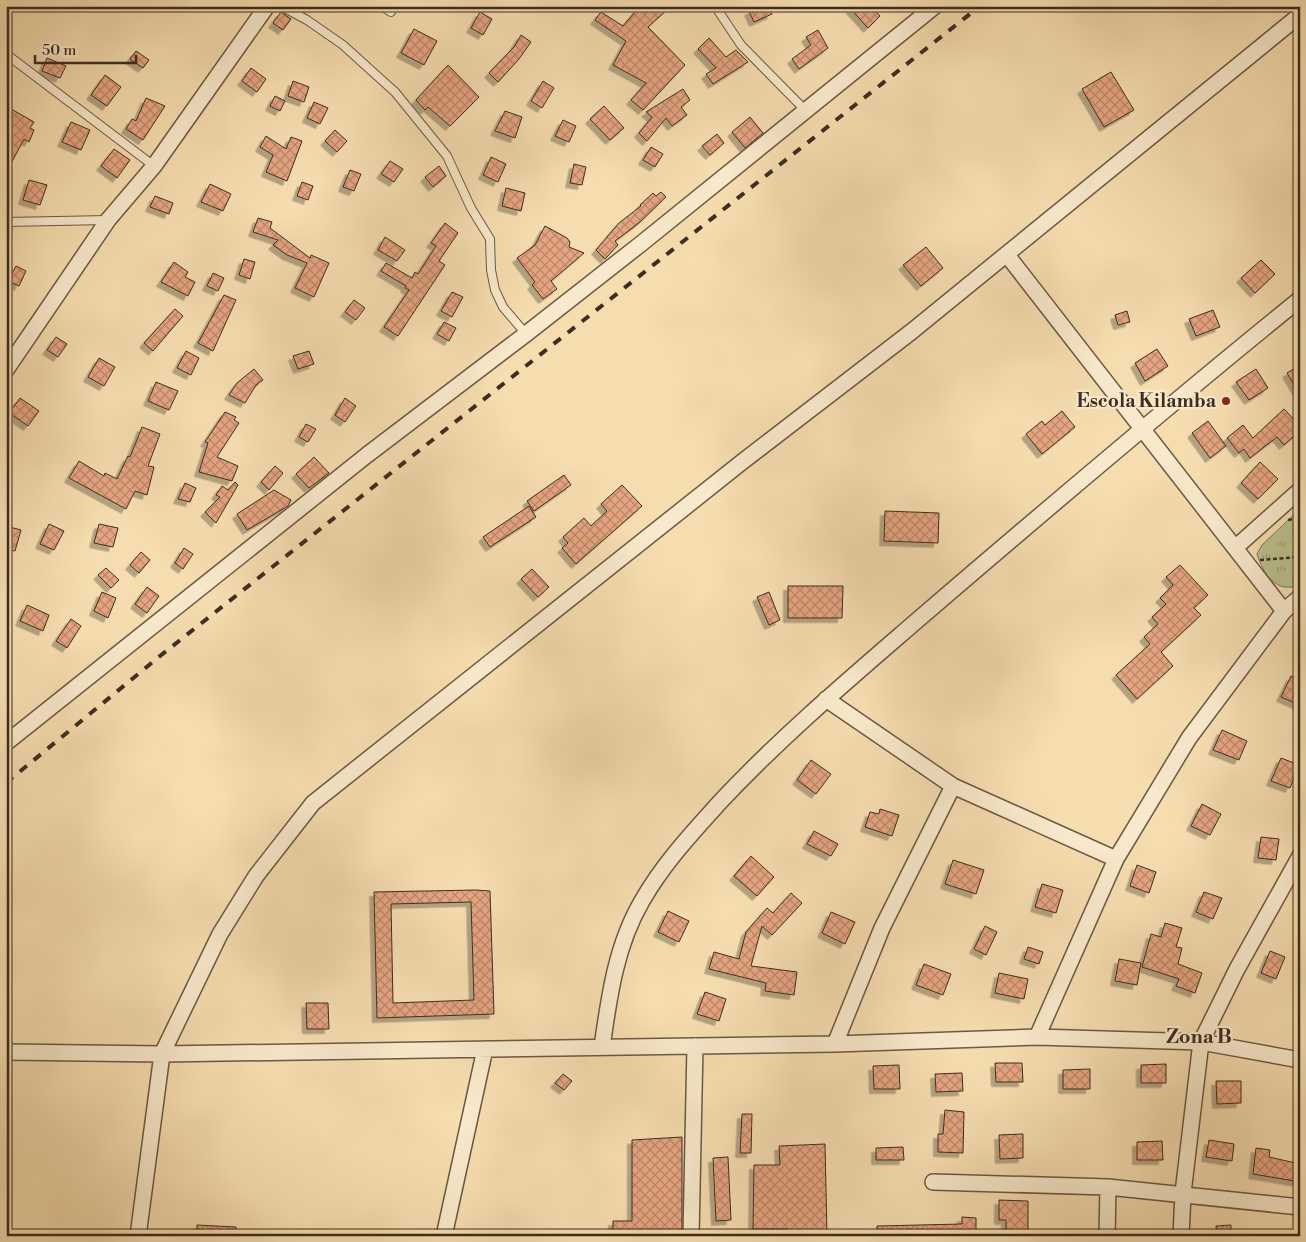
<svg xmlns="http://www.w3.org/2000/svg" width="1306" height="1242" font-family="'Libre Bodoni',serif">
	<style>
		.grass { fill: url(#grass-tufts); stroke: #7c7756 }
		.building { fill: url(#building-cross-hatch); stroke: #3c2d1f; fill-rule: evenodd; filter: url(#shadow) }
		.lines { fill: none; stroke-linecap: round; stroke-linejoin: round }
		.service-casing { stroke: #6a5943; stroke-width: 10 }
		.minor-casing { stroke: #6a5943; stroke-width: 18 }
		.path { stroke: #3c2d1f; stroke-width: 2.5; stroke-dasharray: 4 2.5; stroke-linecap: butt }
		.service { stroke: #f9e9cc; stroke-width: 8 }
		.minor { stroke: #f9e9cc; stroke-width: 15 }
		.rail { stroke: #3c2d1f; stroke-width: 4; stroke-dasharray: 9 9; stroke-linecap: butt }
		.poi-dot { fill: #8f2418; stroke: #f9e9cc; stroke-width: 2 }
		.labels { text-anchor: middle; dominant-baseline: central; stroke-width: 4.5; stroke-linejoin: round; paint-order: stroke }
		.poi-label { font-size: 19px; font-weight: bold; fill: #3c2d1f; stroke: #f9e9cc; text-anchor: end }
		.neighbourhood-label { font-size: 20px; font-weight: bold; fill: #3c2d1f; stroke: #f9e9cc }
	</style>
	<defs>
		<pattern id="grass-tufts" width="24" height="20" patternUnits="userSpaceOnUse" patternTransform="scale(1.25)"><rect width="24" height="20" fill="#bbc18c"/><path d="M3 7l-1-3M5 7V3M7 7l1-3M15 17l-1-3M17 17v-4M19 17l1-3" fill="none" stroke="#999d72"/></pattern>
		<pattern id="building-cross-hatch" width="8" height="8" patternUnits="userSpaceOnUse" patternTransform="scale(1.25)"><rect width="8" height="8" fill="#e6a581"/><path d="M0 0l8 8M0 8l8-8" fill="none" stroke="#bc8769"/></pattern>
		<filter id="shadow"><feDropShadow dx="-4.5" dy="4.5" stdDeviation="0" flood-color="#0004"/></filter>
	</defs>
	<rect width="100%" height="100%" fill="#f6ddb0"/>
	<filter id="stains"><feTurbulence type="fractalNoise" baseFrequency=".004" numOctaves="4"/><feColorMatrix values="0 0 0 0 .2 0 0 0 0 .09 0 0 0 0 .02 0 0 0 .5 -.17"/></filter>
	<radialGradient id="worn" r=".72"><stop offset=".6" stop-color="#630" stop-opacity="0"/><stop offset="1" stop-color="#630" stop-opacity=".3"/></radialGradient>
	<path class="grass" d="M1300,509V585C1276,594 1264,575 1257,554L1262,545Z"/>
	<path class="building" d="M640,6H671L648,27L685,65L643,110L631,100L646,83L613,65L626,41L595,20L601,12L623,26Z
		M760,6H768L772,14L754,22L749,11Z
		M848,6H871L880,16L868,28Z
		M281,12L291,19L283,30L273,23Z
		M480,12L492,19L483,35L471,28Z
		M414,29L437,41L424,65L401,53Z
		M818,30L828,48L799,69L792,59L811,45L806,37Z
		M521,35L531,42L519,59L498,82L489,73L514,47Z
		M709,38L726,57L736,50L748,62L713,84L706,74L716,68L698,49Z
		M136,51L149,60L143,68L130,59Z
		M47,58L66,66L60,78L42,71Z
		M448,65L479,97L450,126L428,107L425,110L416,100Z
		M251,68L266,79L257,92L242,81Z
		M1111,72L1134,110L1104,127L1082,89Z
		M105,75L121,87L107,106L91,95Z
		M293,81L309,87L304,102L288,96Z
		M543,81L554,88L542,108L531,101Z
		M683,89L690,100L681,107L687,115L672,126L666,118L647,141L639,133L652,117L646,112Z
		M275,96L285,101L280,111L270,106Z
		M146,98L165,106L143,140L126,129L132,119L136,121Z
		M314,102L328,108L320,124L307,118Z
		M6,106L34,122L30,128L34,130L29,142L24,139L6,173Z
		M604,106L624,128L610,140L590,119Z
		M505,111L522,117L515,138L495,131Z
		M750,117L763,133L745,148L732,132Z
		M563,120L576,126L569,142L555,136Z
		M71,122L90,130L81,150L62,142Z
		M335,130L347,141L337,152L325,141Z
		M717,134L724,143L710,155L702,146Z
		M266,136L286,149L291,137L302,141L287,181L266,172L273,155L260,147Z
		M651,147L663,154L655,167L643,160Z
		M114,149L130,160L117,178L101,166Z
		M491,157L506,164L498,182L483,175Z
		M390,161L403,169L394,182L381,174Z
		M574,164L586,167L582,185L570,183Z
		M439,166L446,176L433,187L425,177Z
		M350,170L361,174L354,191L343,187Z
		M29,180L47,185L40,205L23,200Z
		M302,182L313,186L308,200L297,196Z
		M210,184L231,194L223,211L201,202Z
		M506,188L525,193L521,211L502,206Z
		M661,192L666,197L639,223L615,241L618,245L605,259L596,250L619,223L641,206L640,205L653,193L656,196Z
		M155,196L173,203L169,214L150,207Z
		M258,218L272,222L270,228L310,258L311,255L329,263L314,297L295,288L307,263L287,255L273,245L278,240L253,232Z
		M445,223L458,233L439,261L445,265L398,336L384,327L409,290L405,288L406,286L381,271L386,263L412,278L415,272L418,274L436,246L431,243Z
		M545,226L567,238L570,242L569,247L584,253L551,281L557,289L543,299L532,285L535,282L517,258L535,245Z
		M385,237L405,250L397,261L378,250Z
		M926,247L943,268L921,286L903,265Z
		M244,259L255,262L250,279L239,275Z
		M1261,260L1275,274L1255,293L1241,278Z
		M174,262L188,272L185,277L195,282L188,296L161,282Z
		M16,266L26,271L19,286L8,281Z
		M213,273L224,278L218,291L207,286Z
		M452,292L463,297L452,317L441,311Z
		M224,295L236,300L213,351L198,343Z
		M354,300L365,308L356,320L345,312Z
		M175,309L183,316L153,351L144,343Z
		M1213,310L1220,327L1196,336L1189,319Z
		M1127,311L1130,322L1118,325L1115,315Z
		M444,322L456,328L449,341L437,334Z
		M56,337L67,344L58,357L47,350Z
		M1157,349L1168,366L1145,381L1135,363Z
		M186,351L199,358L191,375L177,368Z
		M309,351L314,364L298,369L293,356Z
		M99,358L115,367L104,386L88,377Z
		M1300,365V395L1287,373Z
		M254,369L263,380L256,385L245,403L229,395L237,383Z
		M1256,369L1268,388L1249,400L1236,382Z
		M156,382L178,391L169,410L148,401Z
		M20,398L39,411L28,426L9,413Z
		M345,398L356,406L345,422L335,415Z
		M1284,409L1300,426V431L1284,445L1277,437L1250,458L1244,449L1239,453L1227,438L1243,425L1253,438Z
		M1062,411L1075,427L1042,454L1026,434L1042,421L1045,425Z
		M225,412L236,417L234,420L239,423L217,457L238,466L232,481L199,472L208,443L205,442Z
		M1208,421L1226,446L1210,458L1192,433Z
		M306,424L316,429L308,442L299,437Z
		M142,427L160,434L148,466L154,467L147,495L135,491L126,509L69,478L79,461L104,476L105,473L117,479L128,456L130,457Z
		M314,457L329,473L309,488L296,474Z
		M1260,462L1278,479L1258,499L1241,483Z
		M275,466L283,473L269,490L261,482Z
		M564,475L571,485L534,511L527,501Z
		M235,482L238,485L216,523L205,512L220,497L216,495L222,486L228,490Z
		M185,483L196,488L190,502L178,499Z
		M622,485L642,506L576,564L562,548L568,543L563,537L584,518L591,526L607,511L601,504Z
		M274,490L291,500L288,506L247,530L237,514Z
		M529,506L536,517L490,547L483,537Z
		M885,511L939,513L938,543L884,541Z
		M49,524L64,531L54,550L40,544Z
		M99,524L118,528L113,547L94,543Z
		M6,526L21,530L15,551L6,549Z
		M184,548L193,554L183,569L175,563Z
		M141,552L150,560L139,573L130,565Z
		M1180,565L1208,595L1194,608L1201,615L1161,652L1173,666L1137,699L1116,675L1150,644L1144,637L1158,624L1152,617L1166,604L1160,598L1173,585L1166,577Z
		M106,568L119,580L111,588L98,575Z
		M532,569L549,587L538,597L521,579Z
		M788,586H843L842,618H788Z
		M147,587L159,596L147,613L135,604Z
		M102,592L116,598L108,618L94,611Z
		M769,592L780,620L769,625L757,597Z
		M27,605L49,615L43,631L20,621Z
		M71,619L81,626L67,648L56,641Z
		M1291,676L1300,680V705L1281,697Z
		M1222,730L1247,741L1239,760L1213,750Z
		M1281,758L1299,765L1290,788L1271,781Z
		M811,760L831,774L816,794L797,780Z
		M1202,804L1221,814L1210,835L1191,826Z
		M880,809L899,815L892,836L865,827L870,812L879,814Z
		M814,831L838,844L831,856L807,844Z
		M1261,837L1279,839L1276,860L1258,858Z
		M751,856L774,877L757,896L734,876Z
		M953,860L984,870L976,894L945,884Z
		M1137,865L1156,872L1149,893L1130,886Z
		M1042,884L1063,890L1056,913L1035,907Z
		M476,890L490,891L494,1014L377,1018L374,892ZM471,902L474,1000L393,1003L391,904Z
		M1204,892L1222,898L1213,919L1196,912Z
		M791,893L802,903L772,935L762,926L751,966L797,972L794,995L765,991L766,983L709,969L714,952L739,959L746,932L767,908L773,913Z
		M668,911L689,921L679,942L658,932Z
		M831,912L855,922L845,944L822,933Z
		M1165,923L1182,928L1176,947L1182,948L1178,964L1202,973L1195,993L1176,986L1179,979L1142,967L1151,934L1161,937Z
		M985,926L997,932L986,955L974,949Z
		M1028,947L1043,952L1039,964L1024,959Z
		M1270,951L1285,957L1276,979L1261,973Z
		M1119,959L1141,963L1137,985L1115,981Z
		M924,964L951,974L943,995L916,985Z
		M999,973L1028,979L1024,999L995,993Z
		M705,992L726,999L719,1021L697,1014Z
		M306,1003H328L329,1029H307Z
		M995,1063H1022L1023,1082H996Z
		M1166,1064V1083H1141V1065Z
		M899,1065L900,1089H874L873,1066Z
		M1090,1069V1089H1063V1070Z
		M962,1073L963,1091L936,1092L935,1074Z
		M563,1074L572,1081L564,1090L555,1083Z
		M1216,1081H1241V1103L1217,1104Z
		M945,1110L964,1112L963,1153L938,1152V1134H943Z
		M742,1114H752L751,1153H740Z
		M1023,1134V1158L1000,1159L999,1135Z
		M682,1137V1236H613V1221H632V1140Z
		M1209,1140L1234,1144L1232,1161L1206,1157Z
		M1162,1141L1163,1160H1137V1142Z
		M825,1144L827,1236H787V1229H753L754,1165H780L779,1146Z
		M903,1147L904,1160H876V1148Z
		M1256,1148L1270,1150L1269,1157L1300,1164V1182L1253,1174Z
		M728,1157L731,1220L716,1221L713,1158Z
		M999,1200L1028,1201V1233H1006V1220H999Z
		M962,1217L976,1218V1236H877V1226L962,1224Z
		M197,1225L236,1227V1236H197Z
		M1231,1225V1236H1217L1216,1226Z"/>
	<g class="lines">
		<defs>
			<path id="service" d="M281,6L307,20L343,45L375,74L395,92L447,156L471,208L490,239L491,270L495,290L503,307L526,334
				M381,6L391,12L392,6
				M715,6L741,45L805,110
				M6,54L154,166
				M6,222L108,220"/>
			<path id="minor" d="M1007,255L1284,611
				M6,370L108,220L154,166L267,6
				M1235,548L1300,490
				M826,699L953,786L1116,859
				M6,743L367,455L526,334L642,243L935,6
				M1037,1037L1116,859L1189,738L1284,611L1300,597
				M835,1044L882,928L953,786
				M602,1047C609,997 616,945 642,901C663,864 692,833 720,802C780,738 847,681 913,624C1041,514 1169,405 1300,299
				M6,1052L162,1054L835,1044L1037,1037L1201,1042L1300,1060
				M933,1182L1108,1187L1300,1207
				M138,1236L162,1054L220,934L256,876L313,803L742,462L911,332L1300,15
				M444,1236L485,1049
				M691,1236L695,1046
				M1107,1236L1108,1187
				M1181,1236L1183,1193L1201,1042L1237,969L1300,856"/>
		</defs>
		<use href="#service" class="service-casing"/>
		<use href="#minor" class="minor-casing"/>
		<path class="path" d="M1288,520L1300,518
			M1260,560L1300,557"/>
		<use href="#service" class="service"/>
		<use href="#minor" class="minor"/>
		<path class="rail" d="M6,783L160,656L980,6"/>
	</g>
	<circle class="poi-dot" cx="1226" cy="401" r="5"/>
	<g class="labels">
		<g class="poi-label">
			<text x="1216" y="401">Escola Kilamba</text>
		</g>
		<g class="neighbourhood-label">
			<text x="1199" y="1037">Zona B</text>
		</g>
	</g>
	<rect width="1306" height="1242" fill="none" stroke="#f6ddb0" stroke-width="25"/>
	<rect x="8" y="8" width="1291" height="1227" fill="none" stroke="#3c2d1f" stroke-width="2.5"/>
	<rect x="12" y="12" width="1281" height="1217" fill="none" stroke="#3c2d1f"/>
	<path d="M35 55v8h101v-8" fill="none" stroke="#3c2d1f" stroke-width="2.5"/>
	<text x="42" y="55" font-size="15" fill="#3c2d1f" stroke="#f9e9cc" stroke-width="4" paint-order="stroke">50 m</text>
	<rect width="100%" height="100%" filter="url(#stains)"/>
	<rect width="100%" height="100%" fill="url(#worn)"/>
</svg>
